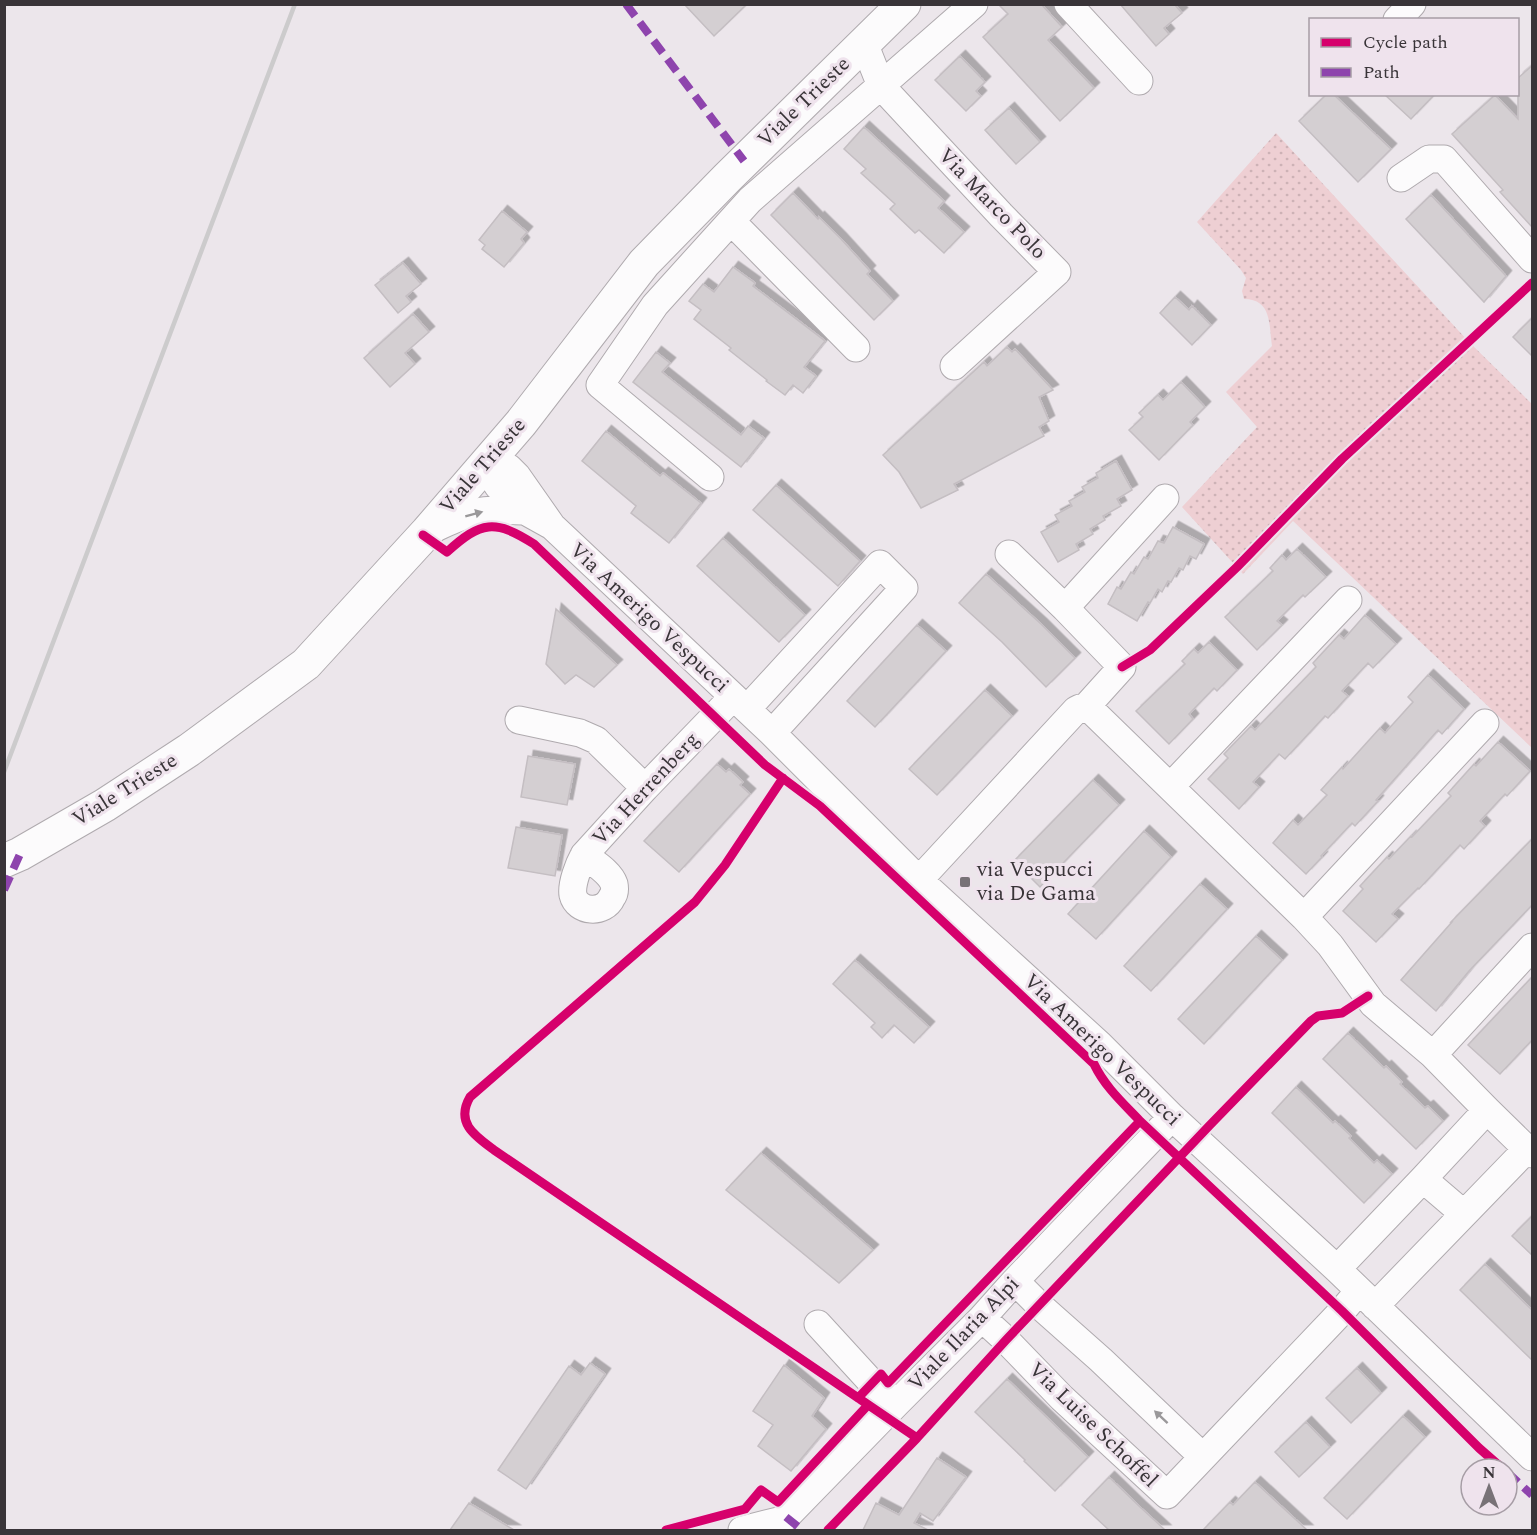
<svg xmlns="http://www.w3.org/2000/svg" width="1537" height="1535" font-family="Spectral,serif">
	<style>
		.park { fill: url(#park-dots) }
		.building { fill: #d4cfd2; stroke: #c4bec2; stroke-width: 1.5; filter: url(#shadow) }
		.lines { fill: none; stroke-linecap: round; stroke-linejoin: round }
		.minor-casing { stroke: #afaaae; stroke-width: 29 }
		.major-casing { stroke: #afaaae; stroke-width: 35 }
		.minor { stroke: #fcfbfc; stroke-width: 27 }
		.major { stroke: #fcfbfc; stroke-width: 33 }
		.rail { stroke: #cccbcc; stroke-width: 4.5 }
		.quiet { stroke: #8e44ad; stroke-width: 8; stroke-dasharray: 15 8; stroke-linecap: butt }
		.cycleway-casing { stroke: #efe3ed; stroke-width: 13 }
		.cycleway { stroke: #d6006c; stroke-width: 9 }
		.oneway { fill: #9a989a }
		.poi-dot { fill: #787277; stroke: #efe3ed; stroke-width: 2 }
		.labels { text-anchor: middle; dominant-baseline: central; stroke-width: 6; stroke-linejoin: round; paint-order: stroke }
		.street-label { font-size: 21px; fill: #393438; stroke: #efe3ed }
		.poi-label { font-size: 21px; fill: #393438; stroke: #efe3ed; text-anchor: start }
	</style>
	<defs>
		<pattern id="park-dots" width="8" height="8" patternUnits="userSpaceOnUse" patternTransform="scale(1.5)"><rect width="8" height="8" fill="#eecfd3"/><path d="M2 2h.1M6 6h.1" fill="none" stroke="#cdb2b6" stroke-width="1.8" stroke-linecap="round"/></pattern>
		<filter id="shadow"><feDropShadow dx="5.5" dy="-5.5" stdDeviation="0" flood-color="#0004"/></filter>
	</defs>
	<rect width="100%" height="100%" fill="#ece6eb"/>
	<path class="park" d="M1276,133L1469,342L1532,404V748L1293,521L1243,574L1182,507L1257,427L1226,392L1272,346C1269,325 1272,299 1244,299L1242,291L1246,278L1241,270L1197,222Z"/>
	<path class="building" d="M684,4H747L714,36Z
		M998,4H1041L1062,27L1048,40L1094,88L1060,121L983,37L1008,14Z
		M1120,4H1174L1182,13L1164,28L1169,34L1156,46Z
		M960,56L985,82L976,91L981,96L966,111L935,80Z
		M1533,65V228L1500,192L1503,190L1452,134L1495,95L1518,119V78Z
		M1327,94H1333L1391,149L1358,182L1299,121Z
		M1384,94H1435L1411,119Z
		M1009,108L1040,142L1016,164L985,130Z
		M864,127L944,201L938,208L964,232L944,253L919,230L915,233L890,209L895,204L861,173L866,169L844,149Z
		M793,193L818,219L819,217L841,239L870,271L867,274L893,301L874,320L771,215Z
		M1431,195L1506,276L1484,302L1406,219Z
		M502,211L527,232L521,239L524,243L504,267L482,249L485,245L479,240Z
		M403,263L421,284L406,296L411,302L398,313L375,285Z
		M733,267L755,283L753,286L825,341L804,367L816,376L803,393L793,385L785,395L766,381L767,380L729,350L731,348L694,319L701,310L689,301L703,284L714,292Z
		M1175,297L1189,310L1192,306L1211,325L1192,345L1160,313Z
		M413,314L429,332L405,353L415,364L390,387L364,358Z
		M1533,317V357L1513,337Z
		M1007,347L1012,352L1015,349L1053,390L1039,397L1049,421L1039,427L1044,436L954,484L958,490L921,508L899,472L883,455L984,362L987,366Z
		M656,352L670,363L662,372L741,435L748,426L764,438L741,467L633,382Z
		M1181,382L1205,407L1190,422L1193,425L1159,460L1129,430L1143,417L1139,413L1158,395L1163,400Z
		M606,431L660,476L663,473L701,503L669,543L631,513L636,506L582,461Z
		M1116,461L1132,490L1117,499L1121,506L1103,516L1105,520L1090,529L1093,534L1076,544L1079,550L1058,562L1041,532L1059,522L1055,515L1072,506L1069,501L1085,492L1082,487L1098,478L1096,473Z
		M776,485L860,561L838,586L753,510Z
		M1173,527L1204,544L1196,559L1190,556L1183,570L1179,568L1171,582L1168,581L1162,592L1158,589L1150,603L1148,602L1137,621L1108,604L1117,587L1121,589L1131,572L1134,574L1144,557L1148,559L1158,541L1164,543Z
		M723,538L805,615L779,642L697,566Z
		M1297,549L1326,577L1305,597L1303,595L1277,621L1282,625L1257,650L1225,617L1273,571L1270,568L1282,555L1286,560Z
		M986,574L1041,624L1075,658L1046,687L1002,642L959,603Z
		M556,609L617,665L594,687L576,675L565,684L546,664Z
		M1365,615L1396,644L1373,668L1368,663L1342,691L1348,696L1328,718L1325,716L1285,759L1279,754L1253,782L1259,787L1239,809L1208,779L1228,758L1224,754L1251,726L1255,730L1316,667L1313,663L1339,635L1344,639Z
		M917,625L946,651L875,727L847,701Z
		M1209,642L1237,670L1217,691L1214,688L1189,714L1193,719L1169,744L1136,711L1185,664L1182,661L1194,649L1198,653Z
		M1428,675L1464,709L1442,734L1438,730L1376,800L1378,801L1355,826L1352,823L1321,856L1322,857L1306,874L1273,843L1293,820L1298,825L1327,795L1321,790L1342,767L1343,769L1380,728L1385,733L1413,702L1408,697Z
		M985,690L1012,716L937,795L909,769Z
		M1498,742L1530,771L1507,796L1505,794L1480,821L1485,826L1464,849L1460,845L1419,889L1418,888L1392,914L1398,919L1376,942L1343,911L1363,889L1360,886L1387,857L1389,859L1411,836L1412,837L1451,796L1448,793L1474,764L1476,766Z
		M528,756L575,764L567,805L521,797Z
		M717,764L726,772L729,769L743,782L740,785L750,794L679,872L644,841Z
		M1093,780L1119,805L1040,887L1014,861Z
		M516,827L562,835L555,876L508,868Z
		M1144,831L1171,857L1096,939L1068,914Z
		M1533,838V904L1469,971L1436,1011L1401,980L1452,922H1451Z
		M1200,884L1227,909L1151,991L1124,966Z
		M1256,936L1282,960L1204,1044L1178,1019Z
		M855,960L929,1027L914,1043L894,1025L882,1038L871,1027L875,1023L833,984Z
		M1533,976V1039L1500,1074L1468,1045Z
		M1348,1033L1384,1068L1386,1066L1402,1082L1400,1084L1425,1108L1428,1106L1443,1121L1416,1149L1323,1059Z
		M1296,1087L1333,1123L1335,1121L1351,1136L1349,1138L1374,1163L1377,1160L1392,1174L1364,1203L1272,1113Z
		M761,1153L873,1250L839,1283L726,1190Z
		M1533,1215V1256L1512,1236Z
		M1485,1264L1533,1311V1361L1460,1290Z
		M590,1363L605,1374L526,1489L498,1470L569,1366L581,1375Z
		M784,1365L824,1398L812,1416L826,1429L791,1471L758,1446L773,1425L753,1411Z
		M1357,1368L1381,1393L1351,1423L1326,1398Z
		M1007,1379L1088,1457L1055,1491L1024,1461L1025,1460L975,1412Z
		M1403,1416L1425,1437L1347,1519L1324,1498Z
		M1306,1422L1330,1447L1299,1477L1275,1452Z
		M937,1458L966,1477L933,1521L920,1513L914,1523L928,1530H863L876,1503L899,1515Z
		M1109,1477L1140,1507L1165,1530H1109L1082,1505Z
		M1255,1482L1307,1530H1203L1230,1502L1233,1505Z
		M469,1503L514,1530H450Z"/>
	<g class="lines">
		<defs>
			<path id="minor" d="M1068,4L1139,81
				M1397,20L1412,4
				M864,43L881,86L1001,215L1057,272L954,366
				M1401,178L1429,159H1444L1532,259
				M731,221L856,348
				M710,477L600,385L655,305L750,200L974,4
				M552,526L525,511L498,486L490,474V460L509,468L517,476L552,526L772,733L919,880L1100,1045L1172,1117L1337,1269L1532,1457
				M428,531C445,524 463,514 482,511C496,509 510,511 525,511
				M1009,554L1065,608
				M1085,708L1093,712L1304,917L1330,945L1373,1004L1433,1055L1487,1110L1532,1154
				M1085,708L1122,667L1065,608L1165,498
				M747,709L880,564L904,588L772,733
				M519,720L580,733L596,740L645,788
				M1171,786L1348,600
				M584,855C594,863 610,872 614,884C615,889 615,893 612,897C604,915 577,912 573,895C571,884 579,864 584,855L645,788L733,697
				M919,880L1076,710L1080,708H1085
				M1304,917L1485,723
				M1433,1055L1532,947
				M1423,1179L1464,1214
				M1337,1269L1423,1179L1487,1110
				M1015,1281L1039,1305L1101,1360L1203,1457
				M1375,1306L1527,1149
				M982,1318L1006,1340L1062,1398L1167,1495L1342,1311L1359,1291
				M818,1324L872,1383L897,1403
				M742,1530L782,1520L786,1517L897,1403L982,1318L1015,1281L1172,1117"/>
			<path id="major" d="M4,861L20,854L105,805L189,750L306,664L427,532L521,423L644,263L727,178L904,4"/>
		</defs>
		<use href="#minor" class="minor-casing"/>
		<use href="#major" class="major-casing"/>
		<use href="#minor" class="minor"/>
		<use href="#major" class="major"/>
		<path class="rail" d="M4,772L295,4"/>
		<path class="quiet" d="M626,4L744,161
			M4,890L20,854
			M1507,1472L1532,1495
			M786,1517L802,1530"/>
		<defs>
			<path id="cycleway" d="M423,535L447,552C481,521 495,519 534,544L765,765L820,806L1094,1064C1105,1087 1123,1103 1140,1121L1342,1311L1479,1448L1503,1469
				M1122,667L1150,650L1237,567L1342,459L1532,283
				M783,778L725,865L695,902L470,1097C455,1123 475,1136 494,1150L917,1438
				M858,1398L881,1374L888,1383L1140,1121
				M666,1530L745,1509L761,1490L778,1502L868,1405
				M828,1530L917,1438L1006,1340L1209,1126L1311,1021L1318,1016L1342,1013L1368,996"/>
		</defs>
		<use href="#cycleway" class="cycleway-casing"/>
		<use href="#cycleway" class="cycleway"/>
	</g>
	<defs><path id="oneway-solid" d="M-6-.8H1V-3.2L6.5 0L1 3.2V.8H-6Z" transform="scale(1.5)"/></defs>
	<g class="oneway">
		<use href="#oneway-solid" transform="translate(474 514) rotate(-15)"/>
		<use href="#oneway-solid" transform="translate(1161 1417) rotate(-137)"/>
	</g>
	<rect class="poi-dot" x="959" y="876" width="12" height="12" rx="3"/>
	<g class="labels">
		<g class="street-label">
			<text transform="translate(804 102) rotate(-44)">Viale Trieste</text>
			<text transform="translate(992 204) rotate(46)">Via Marco Polo</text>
			<text transform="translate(483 466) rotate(-49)">Viale Trieste</text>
			<text transform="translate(649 618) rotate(43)">Via Amerigo Vespucci</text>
			<text transform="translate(646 789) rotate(-47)">Via Herrenberg</text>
			<text transform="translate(125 790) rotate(-32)">Viale Trieste</text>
			<text transform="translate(1102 1050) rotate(44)">Via Amerigo Vespucci</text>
			<text transform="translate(964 1334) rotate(-46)">Viale Ilaria Alpi</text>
			<text transform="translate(1093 1425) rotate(44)">Via Luise Schoffel</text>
		</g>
		<g class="poi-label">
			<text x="977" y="870">via Vespucci<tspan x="977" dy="24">via De Gama</tspan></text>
		</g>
	</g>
	<rect width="1537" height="1535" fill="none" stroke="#393438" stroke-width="12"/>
	<rect x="1309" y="18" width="210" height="78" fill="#efe3ed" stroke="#a69da5" stroke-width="1.5"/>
	<rect x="1321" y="38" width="30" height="9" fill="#d6006c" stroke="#a69da5" stroke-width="1.5"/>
	<text x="1363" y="48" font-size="18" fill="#393438">Cycle path</text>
	<rect x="1321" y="68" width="30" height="9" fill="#8e44ad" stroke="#a69da5" stroke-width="1.5"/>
	<text x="1363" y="78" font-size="18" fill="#393438">Path</text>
	<g transform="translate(1489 1487)"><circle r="28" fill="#efe3ed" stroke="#a69da5" stroke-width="1.5"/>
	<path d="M0-4.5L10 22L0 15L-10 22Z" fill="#787277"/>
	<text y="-9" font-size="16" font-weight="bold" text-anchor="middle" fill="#393438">N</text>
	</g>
</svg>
